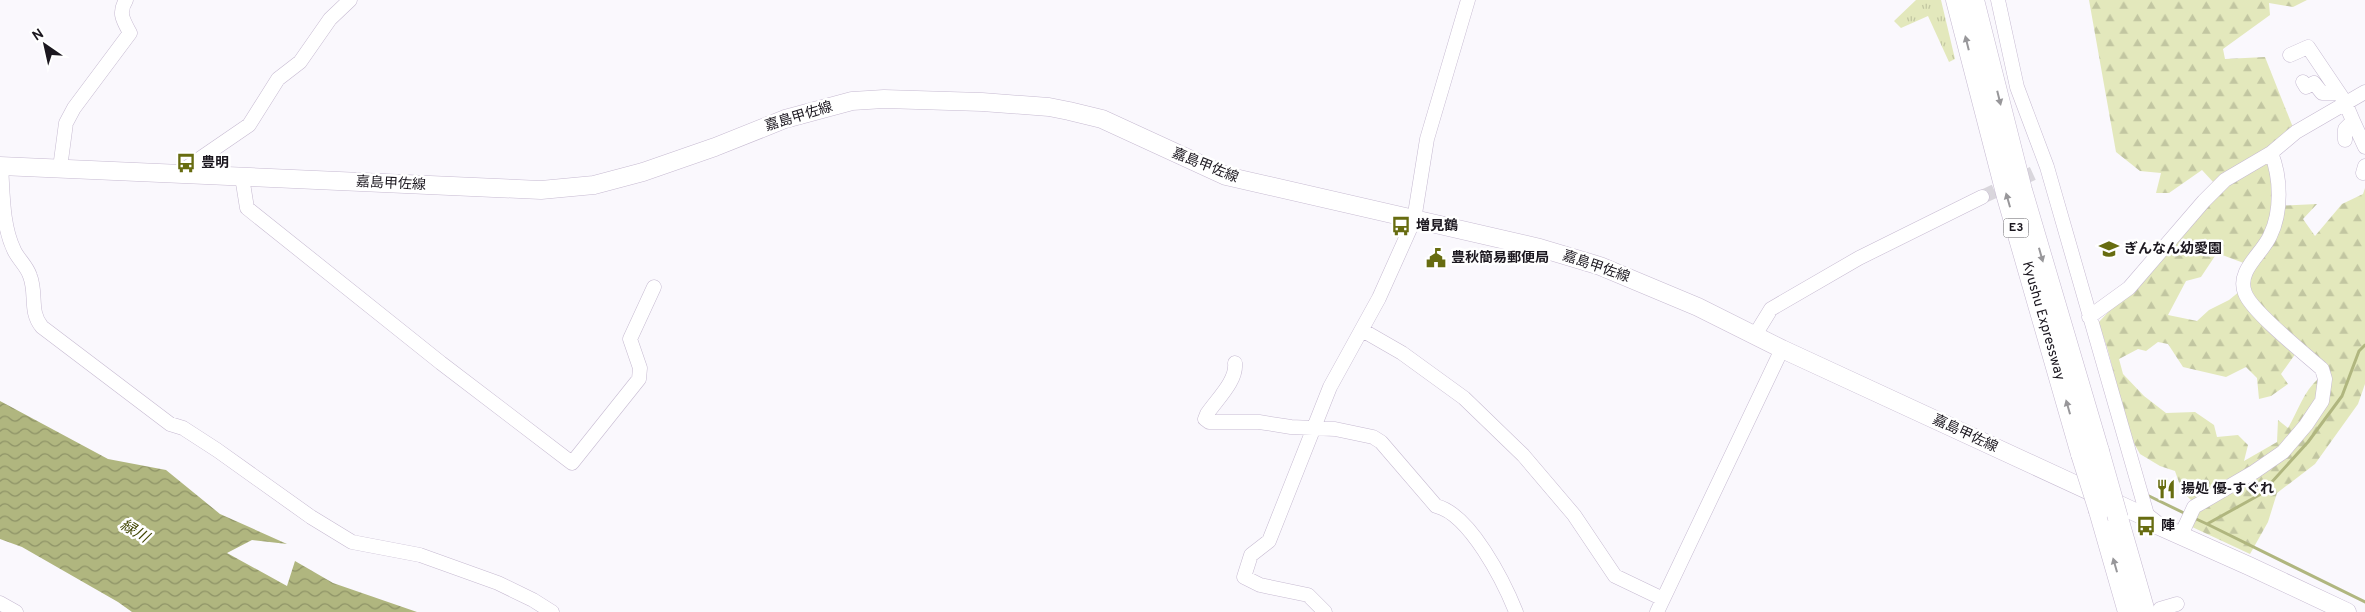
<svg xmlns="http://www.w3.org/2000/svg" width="2365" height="612" font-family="Overpass,'Noto Sans JP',sans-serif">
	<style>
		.grass { fill: url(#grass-tufts) }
		.forest { fill: url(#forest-firs); fill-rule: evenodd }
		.water { fill: url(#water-waves) }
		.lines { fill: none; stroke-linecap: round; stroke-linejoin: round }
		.stream { stroke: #b0b67f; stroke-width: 3 }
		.minor-tunnel { stroke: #d9d6dc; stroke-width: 14; stroke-dasharray: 14 7; stroke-linecap: butt }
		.minor-casing { stroke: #c6bad1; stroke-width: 15 }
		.major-casing { stroke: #c6bad1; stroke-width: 19 }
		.highway-casing { stroke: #c6bad1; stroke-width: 21 }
		.minor { stroke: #fff; stroke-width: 14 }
		.major { stroke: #fff; stroke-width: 18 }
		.highway { stroke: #fff; stroke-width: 20 }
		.highway-bridge-casing { stroke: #c6bad1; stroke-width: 21; stroke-linecap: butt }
		.highway-bridge { stroke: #fff; stroke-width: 20 }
		.oneway { fill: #98979a }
		.labels { text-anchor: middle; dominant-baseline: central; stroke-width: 5; stroke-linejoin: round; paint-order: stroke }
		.shield { fill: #fff; stroke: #5f5d62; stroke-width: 1 }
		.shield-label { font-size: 12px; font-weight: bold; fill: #1b171f }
		.street-label { font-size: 14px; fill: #1b171f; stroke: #fff }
		.poi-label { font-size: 14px; font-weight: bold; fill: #1b171f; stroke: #fff; text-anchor: start }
		.water-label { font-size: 15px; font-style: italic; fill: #414501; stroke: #fff }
	</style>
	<defs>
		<pattern id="grass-tufts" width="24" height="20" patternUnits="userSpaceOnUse" patternTransform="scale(1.25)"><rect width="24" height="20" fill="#e3e8bc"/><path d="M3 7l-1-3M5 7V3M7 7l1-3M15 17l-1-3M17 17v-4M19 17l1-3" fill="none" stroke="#c2c6a1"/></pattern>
		<pattern id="forest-firs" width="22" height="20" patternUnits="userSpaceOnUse" patternTransform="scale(1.25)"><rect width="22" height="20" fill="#e3e8bc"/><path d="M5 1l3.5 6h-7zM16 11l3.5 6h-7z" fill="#c2c6a1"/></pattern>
		<pattern id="water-waves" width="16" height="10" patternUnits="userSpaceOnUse" patternTransform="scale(1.25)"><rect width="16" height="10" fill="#b0b67f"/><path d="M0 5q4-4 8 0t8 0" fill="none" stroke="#8e9367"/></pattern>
	</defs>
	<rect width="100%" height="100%" fill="#faf8fd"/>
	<path class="grass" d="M1916,0H1941L1955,59L1949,62L1928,16L1901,28L1894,21Z"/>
	<path class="forest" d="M2089,0H2307L2293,7L2269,3L2270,15L2223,49L2225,59L2265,57L2294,130L2214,183L2202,170L2169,193H2156L2161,173L2140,171L2116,152Z
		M2271,160L2274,206L2317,204L2303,219L2315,236L2342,204L2363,194L2365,188V384L2358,404L2315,464L2277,493L2268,522L2250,554L2190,526L2195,504L2182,491L2175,471L2160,466L2140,454L2130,436L2107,347L2098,323L2222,190ZM2217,253L2249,265L2240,291L2229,300L2209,310L2197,321L2168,315L2186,281L2201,277ZM2158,342L2168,344L2183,367L2226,377L2246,367L2257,378L2259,399L2271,396L2288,384L2281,374L2296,353L2314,369L2319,378C2303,392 2298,411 2288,428L2278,420L2277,442L2244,461L2248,445L2238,435L2217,437L2214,425L2195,412L2166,413L2144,396L2123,374L2119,359L2138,349L2146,351Z"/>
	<path class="water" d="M0,401L108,459L166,470L220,514L287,544L252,540L227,553L287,586L295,561L333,583L417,612H132L118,602L22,547L0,539Z"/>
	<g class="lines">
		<path class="stream" d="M2147,495L2186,514
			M2194,518L2207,524L2261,494L2308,442L2342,396L2359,351L2365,345
			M2207,524L2365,602"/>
		<path class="minor-tunnel" d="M1982,197L2038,171"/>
		<defs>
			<path id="minor" d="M1998,0L2017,87L2047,167L2148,518
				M2290,55L2308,47L2339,93
				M2303,82L2306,87L2314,83L2322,93H2339L2345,102L2353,121L2345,129V140
				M2353,121L2365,147
				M1,166C3,193 2,225 14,250C18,259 27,266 30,276C37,294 29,312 42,327L170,424L183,428L217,450L311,517L352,542L420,555L498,583L533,600L552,612
				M60,168L66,123L74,108L130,33C123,20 118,13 126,0
				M179,173L249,125L278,79L300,62L330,19L350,0
				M2363,173L2365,166
				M242,177L247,208L441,363L572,463L639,379L640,368L630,339L654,287
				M2089,317L2129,288L2204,201L2225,180L2271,153L2296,132L2365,92
				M1362,330L1402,353L1464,398L1523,455L1574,515L1615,576L1663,599
				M1755,335L1771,309L1859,258L1982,197
				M1235,363C1237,381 1217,399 1207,414L1205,419L1209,422H1259L1291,427L1335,429L1373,437L1381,442L1436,506C1470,514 1504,582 1516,612
				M2181,535L2194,507L2254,472L2283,452L2306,425L2322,401L2325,379L2322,369C2305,354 2251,311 2245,293C2236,271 2262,254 2270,236C2282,212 2281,177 2271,153
				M0,603L16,612
				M2160,609L2177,604
				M1325,612L1308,595L1260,585L1244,577L1251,555L1269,541L1330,387L1379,298L1414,220L1427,139L1468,0
				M1657,612L1782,349"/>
			<path id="major" d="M0,166L541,190L594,185L643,172L715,147L785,119L852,101L884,99L982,102L1049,107L1069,111L1102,119L1226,176L1540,248L1600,266L1698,307L1782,349L2148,518L2157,525L2249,566L2347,612"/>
			<path id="highway" d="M1956,0L2007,197L2081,454
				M1974,0L2022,190L2099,451
				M2099,511L2128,612
				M2118,518L2145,612"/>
		</defs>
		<use href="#minor" class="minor-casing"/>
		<use href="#major" class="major-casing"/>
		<use href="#highway" class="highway-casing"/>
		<use href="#minor" class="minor"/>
		<use href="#major" class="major"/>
		<use href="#highway" class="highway"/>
		<defs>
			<path id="highway-bridge" d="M2099,451L2118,518
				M2081,454L2099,511"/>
		</defs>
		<use href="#highway-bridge" class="highway-bridge-casing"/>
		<use href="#highway-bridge" class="highway-bridge"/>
	</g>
	<defs><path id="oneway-solid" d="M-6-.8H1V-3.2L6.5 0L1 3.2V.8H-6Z" transform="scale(1.25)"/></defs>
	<g class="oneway">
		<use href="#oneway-solid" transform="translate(1967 43) rotate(-104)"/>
		<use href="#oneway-solid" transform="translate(1999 98) rotate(76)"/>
		<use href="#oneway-solid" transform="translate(2008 200) rotate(-106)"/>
		<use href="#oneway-solid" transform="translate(2041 255) rotate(74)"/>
		<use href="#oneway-solid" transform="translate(2068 407) rotate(-106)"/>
		<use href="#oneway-solid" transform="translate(2115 565) rotate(-106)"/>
	</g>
	<defs>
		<symbol id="bus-bare" viewBox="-9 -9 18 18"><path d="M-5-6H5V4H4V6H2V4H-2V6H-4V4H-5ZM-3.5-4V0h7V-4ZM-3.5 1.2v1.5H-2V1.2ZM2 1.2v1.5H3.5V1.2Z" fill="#676c10" stroke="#fff" stroke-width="2.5" paint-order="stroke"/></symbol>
		<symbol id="school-bare" viewBox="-9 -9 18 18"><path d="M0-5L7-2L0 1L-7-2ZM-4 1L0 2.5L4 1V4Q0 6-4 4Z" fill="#676c10" stroke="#fff" stroke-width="2.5" paint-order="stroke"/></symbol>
		<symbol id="civic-bare" viewBox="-9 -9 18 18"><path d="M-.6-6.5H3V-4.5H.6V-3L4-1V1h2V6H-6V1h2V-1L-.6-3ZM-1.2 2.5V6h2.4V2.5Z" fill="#676c10" stroke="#fff" stroke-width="2.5" paint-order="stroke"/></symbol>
		<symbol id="restaurant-bare" viewBox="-9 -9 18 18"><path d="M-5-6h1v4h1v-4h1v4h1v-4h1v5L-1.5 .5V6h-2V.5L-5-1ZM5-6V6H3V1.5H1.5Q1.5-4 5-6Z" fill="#676c10" stroke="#fff" stroke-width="2.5" paint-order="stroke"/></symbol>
	</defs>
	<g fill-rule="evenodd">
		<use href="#bus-bare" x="172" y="149" width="28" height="28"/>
		<use href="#bus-bare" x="1387" y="212" width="28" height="28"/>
		<use href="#school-bare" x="2095" y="235" width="28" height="28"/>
		<use href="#civic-bare" x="1422" y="244" width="28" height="28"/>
		<use href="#restaurant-bare" x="2152" y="475" width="28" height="28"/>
		<use href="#bus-bare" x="2132" y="512" width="28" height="28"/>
	</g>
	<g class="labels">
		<rect class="shield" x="2003.5" y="218.5" width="25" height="19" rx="4"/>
		<g class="shield-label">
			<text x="2016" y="228">E3</text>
		</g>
		<g class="street-label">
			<text transform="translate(799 117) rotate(-17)">嘉島甲佐線</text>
			<text transform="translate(1205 166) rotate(22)">嘉島甲佐線</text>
			<text transform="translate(391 184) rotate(3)">嘉島甲佐線</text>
			<text transform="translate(1596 267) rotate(19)">嘉島甲佐線</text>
			<text transform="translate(2043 321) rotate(74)">Kyushu Expressway</text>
			<text transform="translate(1965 434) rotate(25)">嘉島甲佐線</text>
		</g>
		<g class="poi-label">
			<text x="201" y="163">豊明</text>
			<text x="1416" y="226">増見鶴</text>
			<text x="2124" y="249">ぎんなん幼愛園</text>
			<text x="1451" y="258">豊秋簡易郵便局</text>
			<text x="2181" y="489">揚処 優-すぐれ</text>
			<text x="2161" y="526">陣</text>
		</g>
		<g class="water-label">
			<text transform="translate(134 532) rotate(31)">緑川</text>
		</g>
	</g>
	<g transform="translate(45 45) rotate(326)" stroke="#ffffff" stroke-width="4" paint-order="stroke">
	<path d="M0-4L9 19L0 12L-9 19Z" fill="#1b171f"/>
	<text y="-8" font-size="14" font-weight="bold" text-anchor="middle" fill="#1b171f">N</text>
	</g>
</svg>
